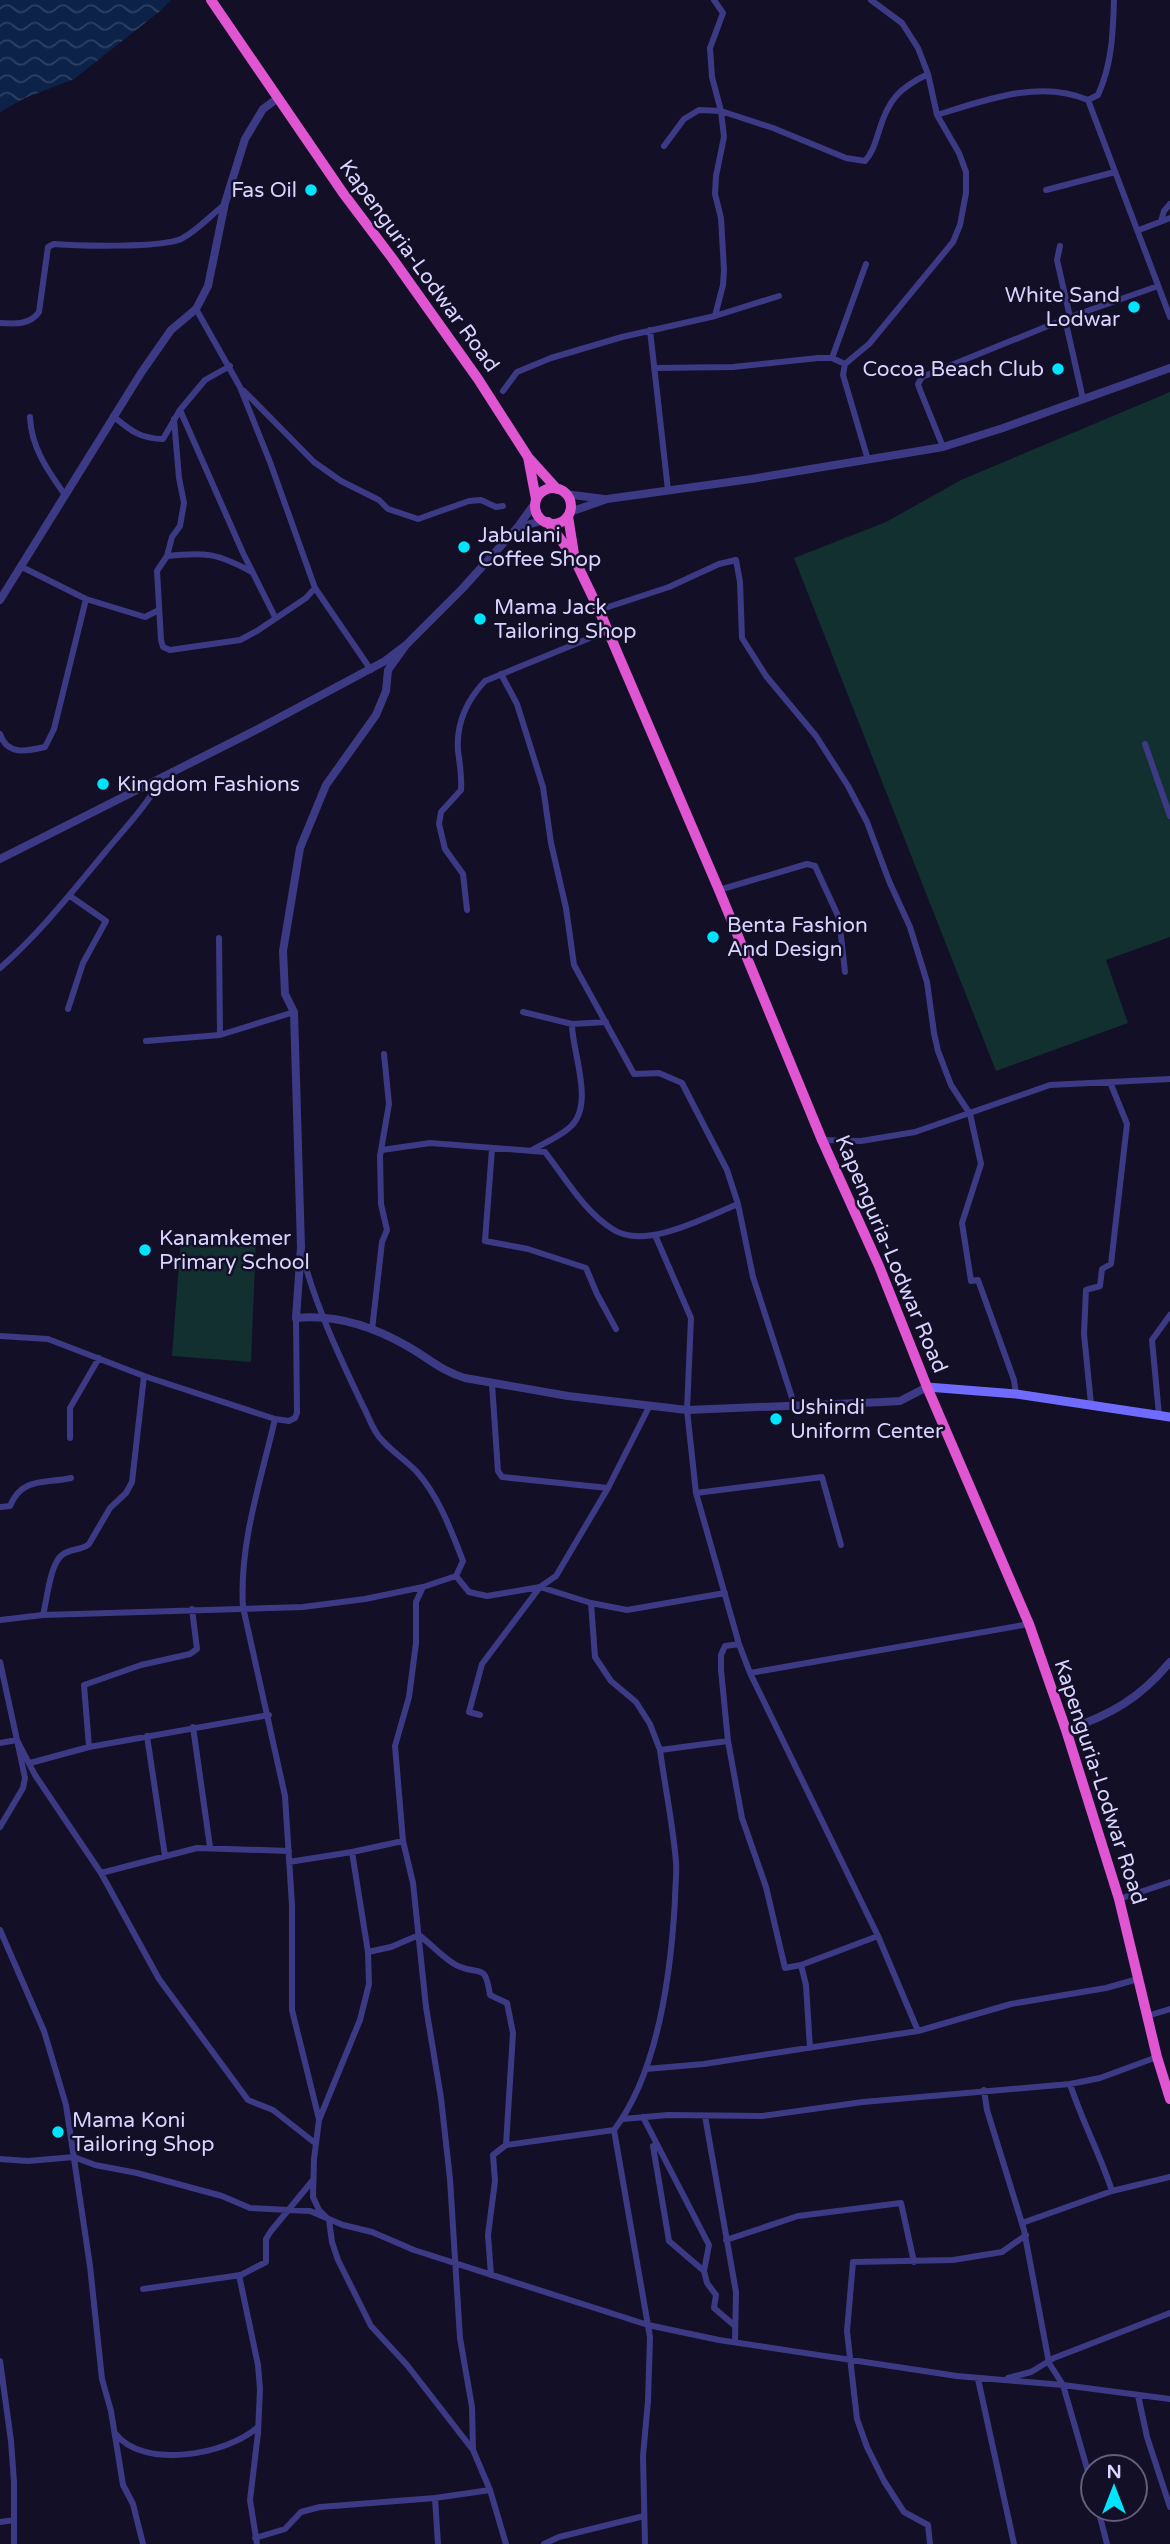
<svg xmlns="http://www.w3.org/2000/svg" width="1170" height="2544" font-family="'Varela Round',sans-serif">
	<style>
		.green { fill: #12302f }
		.water { fill: url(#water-waves) }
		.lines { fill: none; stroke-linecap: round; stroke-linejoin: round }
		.minor { stroke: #3d3a85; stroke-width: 6 }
		.tertiary { stroke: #3d3a85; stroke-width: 8 }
		.secondary { stroke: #6f6bff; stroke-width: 9 }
		.trunk { stroke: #e055d1; stroke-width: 10 }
		.poi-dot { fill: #00e5ff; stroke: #130f26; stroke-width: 2.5 }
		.labels { text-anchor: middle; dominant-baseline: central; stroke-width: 5; stroke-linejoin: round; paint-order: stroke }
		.poi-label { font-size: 21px; fill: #d9d4ff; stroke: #130f26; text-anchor: start }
		.street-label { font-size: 21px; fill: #d9d4ff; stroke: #130f26 }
	</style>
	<defs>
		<pattern id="water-waves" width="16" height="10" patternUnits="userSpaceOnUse" patternTransform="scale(1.75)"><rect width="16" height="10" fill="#0c2248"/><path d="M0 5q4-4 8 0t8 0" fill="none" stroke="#2f4163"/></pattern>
	</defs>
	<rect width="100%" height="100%" fill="#130f26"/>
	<path class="green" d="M1170,392V937L1106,960L1128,1023L996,1071L794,558L886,522L961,480Z
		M181,1238L256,1240L251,1362L172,1356Z"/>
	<path class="water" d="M0,0H171L159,12L74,79L25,98L0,112Z"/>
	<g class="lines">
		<path class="minor" d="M714,0L723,13L710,48L712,77L721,111L724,137L716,176L715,194L721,218L724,270L723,285L715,316
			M1088,100L1098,95C1112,64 1113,33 1114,0
			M937,115C985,100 1040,79 1088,100L1170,317
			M664,146L684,119L699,110L721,111L773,128L846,158L865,161C873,152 875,143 879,131C888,100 899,88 928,74
			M1046,190L1115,172
			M1161,221L1164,211L1170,204
			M1139,230L1170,218
			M1060,246L1057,260L1070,317
			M196,309L240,387L270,462L315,588L371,670
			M1065,319L1083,399
			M0,323C15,324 30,325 39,312L48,247L54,244C79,246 161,248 181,239C197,231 210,216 224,205
			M650,330L668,490
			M832,358L866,264
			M654,368L733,367L818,358H832L845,364
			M244,391L314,462L341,481L379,500L388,509L418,519L469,501L481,500L496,507L503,506
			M503,391L517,372L551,358L622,337L715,316L779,296
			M180,410L243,553L275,617
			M113,416C130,430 140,439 163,439L180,410L205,380L230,366
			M30,417C31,447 48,471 65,495
			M174,419L179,478L184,503L180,526L172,537L167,556L157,571L161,640L163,647L170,650L240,640L257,631L306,598L315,588
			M943,447L920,390L918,384L922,377L1070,317L1158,286
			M868,460L843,375L845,364L869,344L953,242L960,225L966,193V172L959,153L937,115L928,74L918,48L902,23L871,0
			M167,556C206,552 217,553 252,572
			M20,566L86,599L145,617L159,610
			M599,610L669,587L719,564L736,560L740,582L742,638L766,676L816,736L848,786L867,822L889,881L910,927L927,982L934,1033L938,1051L951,1085L970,1114L981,1164L962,1223L971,1281L978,1280L1014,1380L1016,1394
			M501,674L517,704L543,787L551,843L566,908L574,965L634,1074L659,1073L682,1083L727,1170L738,1204L753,1277L795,1407
			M0,734C7,756 27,751 45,747L54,729L86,599
			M1145,744L1170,816
			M719,890L807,864L815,866L839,918L845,972
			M467,910L463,874L445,849L439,824L441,812L461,790C462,777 460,764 458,751C456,723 466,701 485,681L607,631
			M219,938L220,1035
			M0,968C40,933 72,892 106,851C126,827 147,805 162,778
			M68,1009L83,963L106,921L70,896
			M523,1012L572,1024L606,1022
			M146,1041L220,1035L294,1012
			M822,1140L861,1141L915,1132L1050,1085L1170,1079
			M492,1149L485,1241L528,1249L586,1268L597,1294L616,1329
			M382,1150L430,1143L545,1152C566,1179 585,1213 614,1230C646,1250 708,1216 738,1204
			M532,1150C544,1143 559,1137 569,1128C596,1106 572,1053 572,1024
			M655,1235L691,1318L687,1410L696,1493L822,1477L841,1545
			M302,1253C315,1305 340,1358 363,1406C369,1417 373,1431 381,1439C391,1451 406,1460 417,1472C439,1497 451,1530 463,1561L456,1576
			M372,1330L382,1242L387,1230L381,1204L380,1156L389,1104L384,1054
			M0,1336L48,1339L144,1376L275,1419L289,1421L295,1418L297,1413L296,1318
			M492,1384L498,1471L502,1477L608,1488
			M1091,1404L1084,1334L1086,1290L1100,1286L1102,1269L1111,1264L1127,1124L1110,1082
			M1159,1415L1152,1340L1170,1315
			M275,1419C261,1480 239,1544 243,1607L285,1796L292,1905V2010L319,2119
			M70,1438V1408L99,1358
			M696,1493L739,1644L750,1673L878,1936L918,2031
			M0,1507L10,1506C22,1477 44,1484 71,1478
			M423,1587L416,1602V1643L409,1697L395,1746L403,1841L352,1852L368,1952L369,1984L360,2020L319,2120L314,2159L313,2197L319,2210L329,2220L332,2242L338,2260L371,2326L407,2365L473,2450L490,2490L506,2544
			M591,1603L627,1610L725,1593
			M43,1615C47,1600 50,1564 62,1555C70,1548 81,1551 89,1544L110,1508L126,1493L132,1482L144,1376
			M0,1620L43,1615L303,1607L365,1599L423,1587L456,1576L469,1592L487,1596L540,1587L556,1576L608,1488L649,1407
			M739,1644L725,1646L721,1655V1670L728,1741L742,1818L766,1887L785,1968L801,1965
			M0,1662L17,1740L35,1775L101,1873L159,1979L248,2100L273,2110L315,2143
			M750,1673L1029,1624
			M480,1715L469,1712L482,1664L540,1587L591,1603L595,1657L611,1681L636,1702L650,1724L660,1750
			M193,1727L210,1847
			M147,1736L165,1856
			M0,1743L17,1740L25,1778L23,1788L0,1827
			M89,1747L84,1685L141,1665L190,1654L197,1649L192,1609
			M30,1763L89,1747L269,1715
			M403,1841L413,1883L426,2007L441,2098L450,2179L460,2338L472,2407L473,2450
			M289,1862L352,1852
			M101,1873L197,1848L289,1851
			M1119,1899L1170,1882
			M0,1930L44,2031L66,2105L90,2266L102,2379L111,2411L123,2485L133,2504L143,2544
			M368,1952L391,1947L419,1935C431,1944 445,1960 458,1966C481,1976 485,1962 490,1995L507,2003L513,2033L506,2145
			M1147,2016L1170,2009
			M810,2048L806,1985L801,1965L878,1936
			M646,2069L704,2064L918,2031L1011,2004L1106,1988L1138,1979
			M1070,2084C1082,2121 1100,2154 1112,2191
			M984,2090L987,2110L1024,2230L1049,2363L1063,2385L1093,2489
			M705,2116L736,2292L735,2342
			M643,2117L709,2245L704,2271L707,2283L716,2295L714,2308L735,2326
			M623,2119L668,2115L762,2116L863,2102L1070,2084L1100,2078L1157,2057
			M614,2130L650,2337L648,2401L643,2456L645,2544
			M653,2146L669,2241L704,2271
			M0,2159L28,2161L74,2157L95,2165L137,2173L222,2196L250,2208L310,2211L343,2225L372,2232L414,2250L648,2325L719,2340L957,2376L1063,2385L1170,2399
			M1022,2223L1112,2191L1170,2177
			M726,2240L798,2216L901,2203L914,2262
			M239,2275L258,2365L260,2389L258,2433L250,2500L257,2544
			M491,2275L488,2235L495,2181L493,2155L506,2145L614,2130C659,2071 671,1972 675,1900C675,1887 677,1874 676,1862C673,1825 665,1787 660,1750L728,1741
			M143,2289L241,2275L266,2262V2239L271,2231L313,2180
			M0,2361L11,2441L14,2482V2544
			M1008,2378L1031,2372L1054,2358L1170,2313
			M978,2379L1014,2544
			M1138,2395L1147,2437L1170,2507
			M115,2433C142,2470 227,2455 258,2427
			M435,2498L438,2544
			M1098,2509L1107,2544
			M0,2522L14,2520
			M255,2538L285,2529L301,2512L320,2507L435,2498L490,2490
			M544,2544L559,2537L644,2516
			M930,2544L928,2525L904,2512L884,2481L867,2447L857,2419L847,2331L853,2262L953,2260L1002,2252L1026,2235"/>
		<path class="tertiary" d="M565,494L604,499
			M570,512L607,499L751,479L943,447L1003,428L1170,368
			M517,528L544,520
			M0,600L141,373L171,330L196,309L208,286L225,203L245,139L263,109L278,98
			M406,645L388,670L386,691L376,715L326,785L300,848L283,951L285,994L294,1012L301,1247L296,1318C335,1314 374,1327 407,1346C427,1357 443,1372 465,1378L568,1396L687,1410L883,1402L900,1401L927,1387
			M0,859L258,729L385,661L406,645L462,589L517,528L535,503
			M1066,1730C1111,1715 1140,1698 1170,1662"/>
		<path class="secondary" d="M927,1387L1016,1394L1170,1417"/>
		<path class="trunk" d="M211,0L343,193L392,258L478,379L528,457L557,489
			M528,457L536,499
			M535 506a18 18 0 1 1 36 0a18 18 0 1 1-36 0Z
			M568,516L574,554
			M548,522L574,558L599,610L719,890L822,1140L879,1266L927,1387L1029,1624L1066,1730L1119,1899L1157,2057L1170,2099"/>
	</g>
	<g class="poi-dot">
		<circle cx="311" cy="190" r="7"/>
		<circle cx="1134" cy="307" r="7"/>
		<circle cx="1058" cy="369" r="7"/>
		<circle cx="464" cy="547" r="7"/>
		<circle cx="480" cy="619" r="7"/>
		<circle cx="103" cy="784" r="7"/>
		<circle cx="713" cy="937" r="7"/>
		<circle cx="145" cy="1250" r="7"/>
		<circle cx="776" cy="1419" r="7"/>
		<circle cx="58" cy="2132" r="7"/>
	</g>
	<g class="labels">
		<g class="poi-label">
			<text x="297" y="190" text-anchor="end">Fas Oil</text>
			<text x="1120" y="295" text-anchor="end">White Sand<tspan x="1120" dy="24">Lodwar</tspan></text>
			<text x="1044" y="369" text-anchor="end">Cocoa Beach Club</text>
			<text x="478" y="535">Jabulani<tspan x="478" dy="24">Coffee Shop</tspan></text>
			<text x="494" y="607">Mama Jack<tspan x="494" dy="24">Tailoring Shop</tspan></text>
			<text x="117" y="784">Kingdom Fashions</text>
			<text x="727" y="925">Benta Fashion<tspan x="727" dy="24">And Design</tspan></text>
			<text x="159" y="1238">Kanamkemer<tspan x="159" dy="24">Primary School</tspan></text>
			<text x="790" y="1407">Ushindi<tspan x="790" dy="24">Uniform Center</tspan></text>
			<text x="72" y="2120">Mama Koni<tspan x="72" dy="24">Tailoring Shop</tspan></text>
		</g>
		<g class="street-label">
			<text transform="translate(419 266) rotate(54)">Kapenguria-Lodwar Road</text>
			<text transform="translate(891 1254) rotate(67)">Kapenguria-Lodwar Road</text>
			<text transform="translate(1100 1782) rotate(72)">Kapenguria-Lodwar Road</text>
		</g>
	</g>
	<g transform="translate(1114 2488)"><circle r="33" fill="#130f26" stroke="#625e7d" stroke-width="2"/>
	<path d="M0-5L12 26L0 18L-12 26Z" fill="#00e5ff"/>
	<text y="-10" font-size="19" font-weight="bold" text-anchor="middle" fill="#d9d4ff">N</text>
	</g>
</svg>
